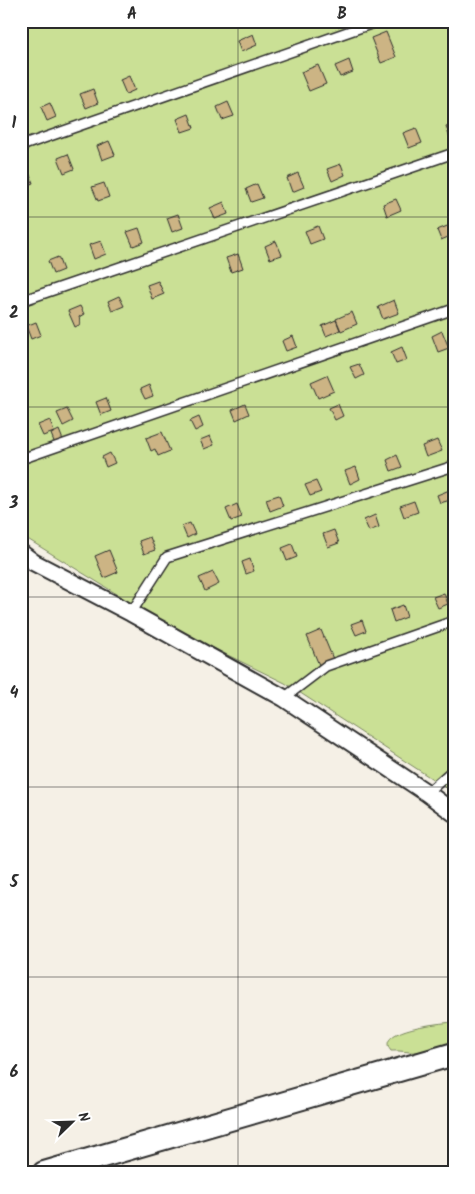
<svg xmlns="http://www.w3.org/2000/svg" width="475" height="1194" font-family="Kalam,sans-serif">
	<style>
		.green { fill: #cae095; stroke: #7a8660 }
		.building { fill: #ccb484; stroke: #2b2b2b }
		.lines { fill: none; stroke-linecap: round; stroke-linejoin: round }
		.lane-casing { stroke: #2b2b2b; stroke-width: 12 }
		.street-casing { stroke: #2b2b2b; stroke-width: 20 }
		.secondary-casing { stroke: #2b2b2b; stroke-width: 26 }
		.lane { stroke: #fff; stroke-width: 9 }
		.street { stroke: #fff; stroke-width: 16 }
		.secondary { stroke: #fff; stroke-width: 22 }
		.grid { fill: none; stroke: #2b2b2b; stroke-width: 1; stroke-opacity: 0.55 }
		.neatline { fill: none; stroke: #2b2b2b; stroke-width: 2 }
		.grid-label { font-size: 16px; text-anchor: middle; font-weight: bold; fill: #2b2b2b }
	</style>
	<rect width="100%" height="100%" fill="#f5f0e6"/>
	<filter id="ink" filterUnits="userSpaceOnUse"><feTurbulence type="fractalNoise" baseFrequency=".02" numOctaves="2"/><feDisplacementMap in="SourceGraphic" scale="10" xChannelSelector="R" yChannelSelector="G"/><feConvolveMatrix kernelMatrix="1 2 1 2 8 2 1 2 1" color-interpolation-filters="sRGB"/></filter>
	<g filter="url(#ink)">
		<path class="green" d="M21,21H454V793L285,683L172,628L21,535Z
			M454,1022V1041C443,1046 431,1052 419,1052C409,1053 400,1050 391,1051C373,1029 442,1023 454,1022Z"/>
		<path class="building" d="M21,21H23L27,31L21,33Z
			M386,32L396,57L381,63L371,38Z
			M253,34L257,45L241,52L237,41Z
			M349,60L353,72L340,77L335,66Z
			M318,65L326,84L309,91L301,72Z
			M129,76L135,90L126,94L120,80Z
			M93,89L98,103L86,108L80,94Z
			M228,102L234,116L222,120L217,107Z
			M50,103L56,117L47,121L41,107Z
			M189,114L194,128L182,132L177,119Z
			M454,124V137L450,138L446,127Z
			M416,128L422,143L409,148L403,133Z
			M109,141L115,155L102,160L97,146Z
			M68,154L74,169L64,173L58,158Z
			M341,164L345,175L332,181L327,169Z
			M28,170L33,183L23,187L21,182V172Z
			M298,173L304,187L292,192L287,178Z
			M104,183L109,197L98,201L92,187Z
			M257,184L263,198L251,202L246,189Z
			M396,199L401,210L387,216L383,204Z
			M224,202L228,214L215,219L210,208Z
			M178,214L183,228L172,232L167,218Z
			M450,225L453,235L441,240L437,230Z
			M318,226L323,239L310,244L305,231Z
			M139,228L144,242L133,246L127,232Z
			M101,241L106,254L94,259L89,245Z
			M276,241L282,255L270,259L265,246Z
			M238,254L243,268L231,272L226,258Z
			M58,257L63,270L53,274L48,261Z
			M21,269L27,282L21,285Z
			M158,281L164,294L152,299L147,285Z
			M119,296L124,306L112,311L108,301Z
			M394,300L399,313L383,319L378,307Z
			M80,306L84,314L79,317L81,324L75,327L68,311Z
			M352,312L357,324L341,331L336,319Z
			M336,320L340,330L326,336L322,326Z
			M36,322L41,335L31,339L26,326Z
			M442,331L449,348L438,352L432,336Z
			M293,336L297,347L286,351L282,341Z
			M402,347L407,360L396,364L391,352Z
			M359,364L364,375L356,379L350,367Z
			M21,366L26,378L21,380Z
			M327,375L334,391L318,398L311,382Z
			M149,385L153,396L145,399L140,389Z
			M106,398L111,411L101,415L96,402Z
			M245,404L249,414L236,420L232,410Z
			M338,404L343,416L335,420L329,408Z
			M67,409L73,421L63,426L57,413Z
			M199,417L203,427L195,431L190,421Z
			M50,420L54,432L43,436L38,425Z
			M59,430L63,440L55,444L51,434Z
			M162,432L170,451L158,456L155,449L151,451L146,438Z
			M210,436L214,445L204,449L200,440Z
			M437,440L442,451L426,457L422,446Z
			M110,453L115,463L106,467L102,457Z
			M397,455L402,467L391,471L387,460Z
			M356,467L360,479L350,484L345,471Z
			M316,481L321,492L310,496L305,485Z
			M452,489L454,499L440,503L437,495Z
			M279,495L283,506L270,511L266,499Z
			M414,501L418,512L404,517L400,506Z
			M237,504L242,517L231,521L226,509Z
			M375,515L379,527L369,531L364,520Z
			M190,523L195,534L187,538L182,526Z
			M334,530L339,543L328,547L323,534Z
			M150,537L155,550L144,554L139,541Z
			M292,544L297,557L287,561L282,548Z
			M109,550L118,572L104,578L95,556Z
			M250,559L254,571L246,574L242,562Z
			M213,572L219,584L205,591L199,578Z
			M444,593L448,604L438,608L433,597Z
			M403,605L407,617L394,622L390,610Z
			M362,620L366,631L356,635L351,624Z
			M321,630L333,659L319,665L307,636Z"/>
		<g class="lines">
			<defs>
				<path id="lane" d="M21,146L379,21
					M21,301L454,153
					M21,459L454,309
					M131,613L167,557L454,466
					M284,698L326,666L454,621
					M427,793L454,769"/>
				<path id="street" d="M21,553L33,562L131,613L284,698L427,793L454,813"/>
				<path id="secondary" d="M44,1173L454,1054"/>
			</defs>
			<use href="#lane" class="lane-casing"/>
			<use href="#street" class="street-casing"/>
			<use href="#secondary" class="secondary-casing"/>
			<use href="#lane" class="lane"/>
			<use href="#street" class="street"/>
			<use href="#secondary" class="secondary"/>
		</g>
	</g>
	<path class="grid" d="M238,21V1173M21,217H454M21,407H454M21,597H454M21,787H454M21,977H454"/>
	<rect width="475" height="1194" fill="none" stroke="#fff" stroke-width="55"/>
	<g transform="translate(72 1122) rotate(67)" stroke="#ffffff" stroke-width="4" paint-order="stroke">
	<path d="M0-4L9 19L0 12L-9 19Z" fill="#2b2b2b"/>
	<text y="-8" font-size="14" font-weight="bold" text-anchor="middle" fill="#2b2b2b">N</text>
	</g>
	<rect x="28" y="28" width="420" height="1138" class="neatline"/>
	<g class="grid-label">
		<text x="132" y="19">A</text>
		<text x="342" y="19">B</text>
		<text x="14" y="128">1</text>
		<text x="14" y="318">2</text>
		<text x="14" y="508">3</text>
		<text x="14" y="698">4</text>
		<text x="14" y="887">5</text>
		<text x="14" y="1077">6</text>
	</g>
</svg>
